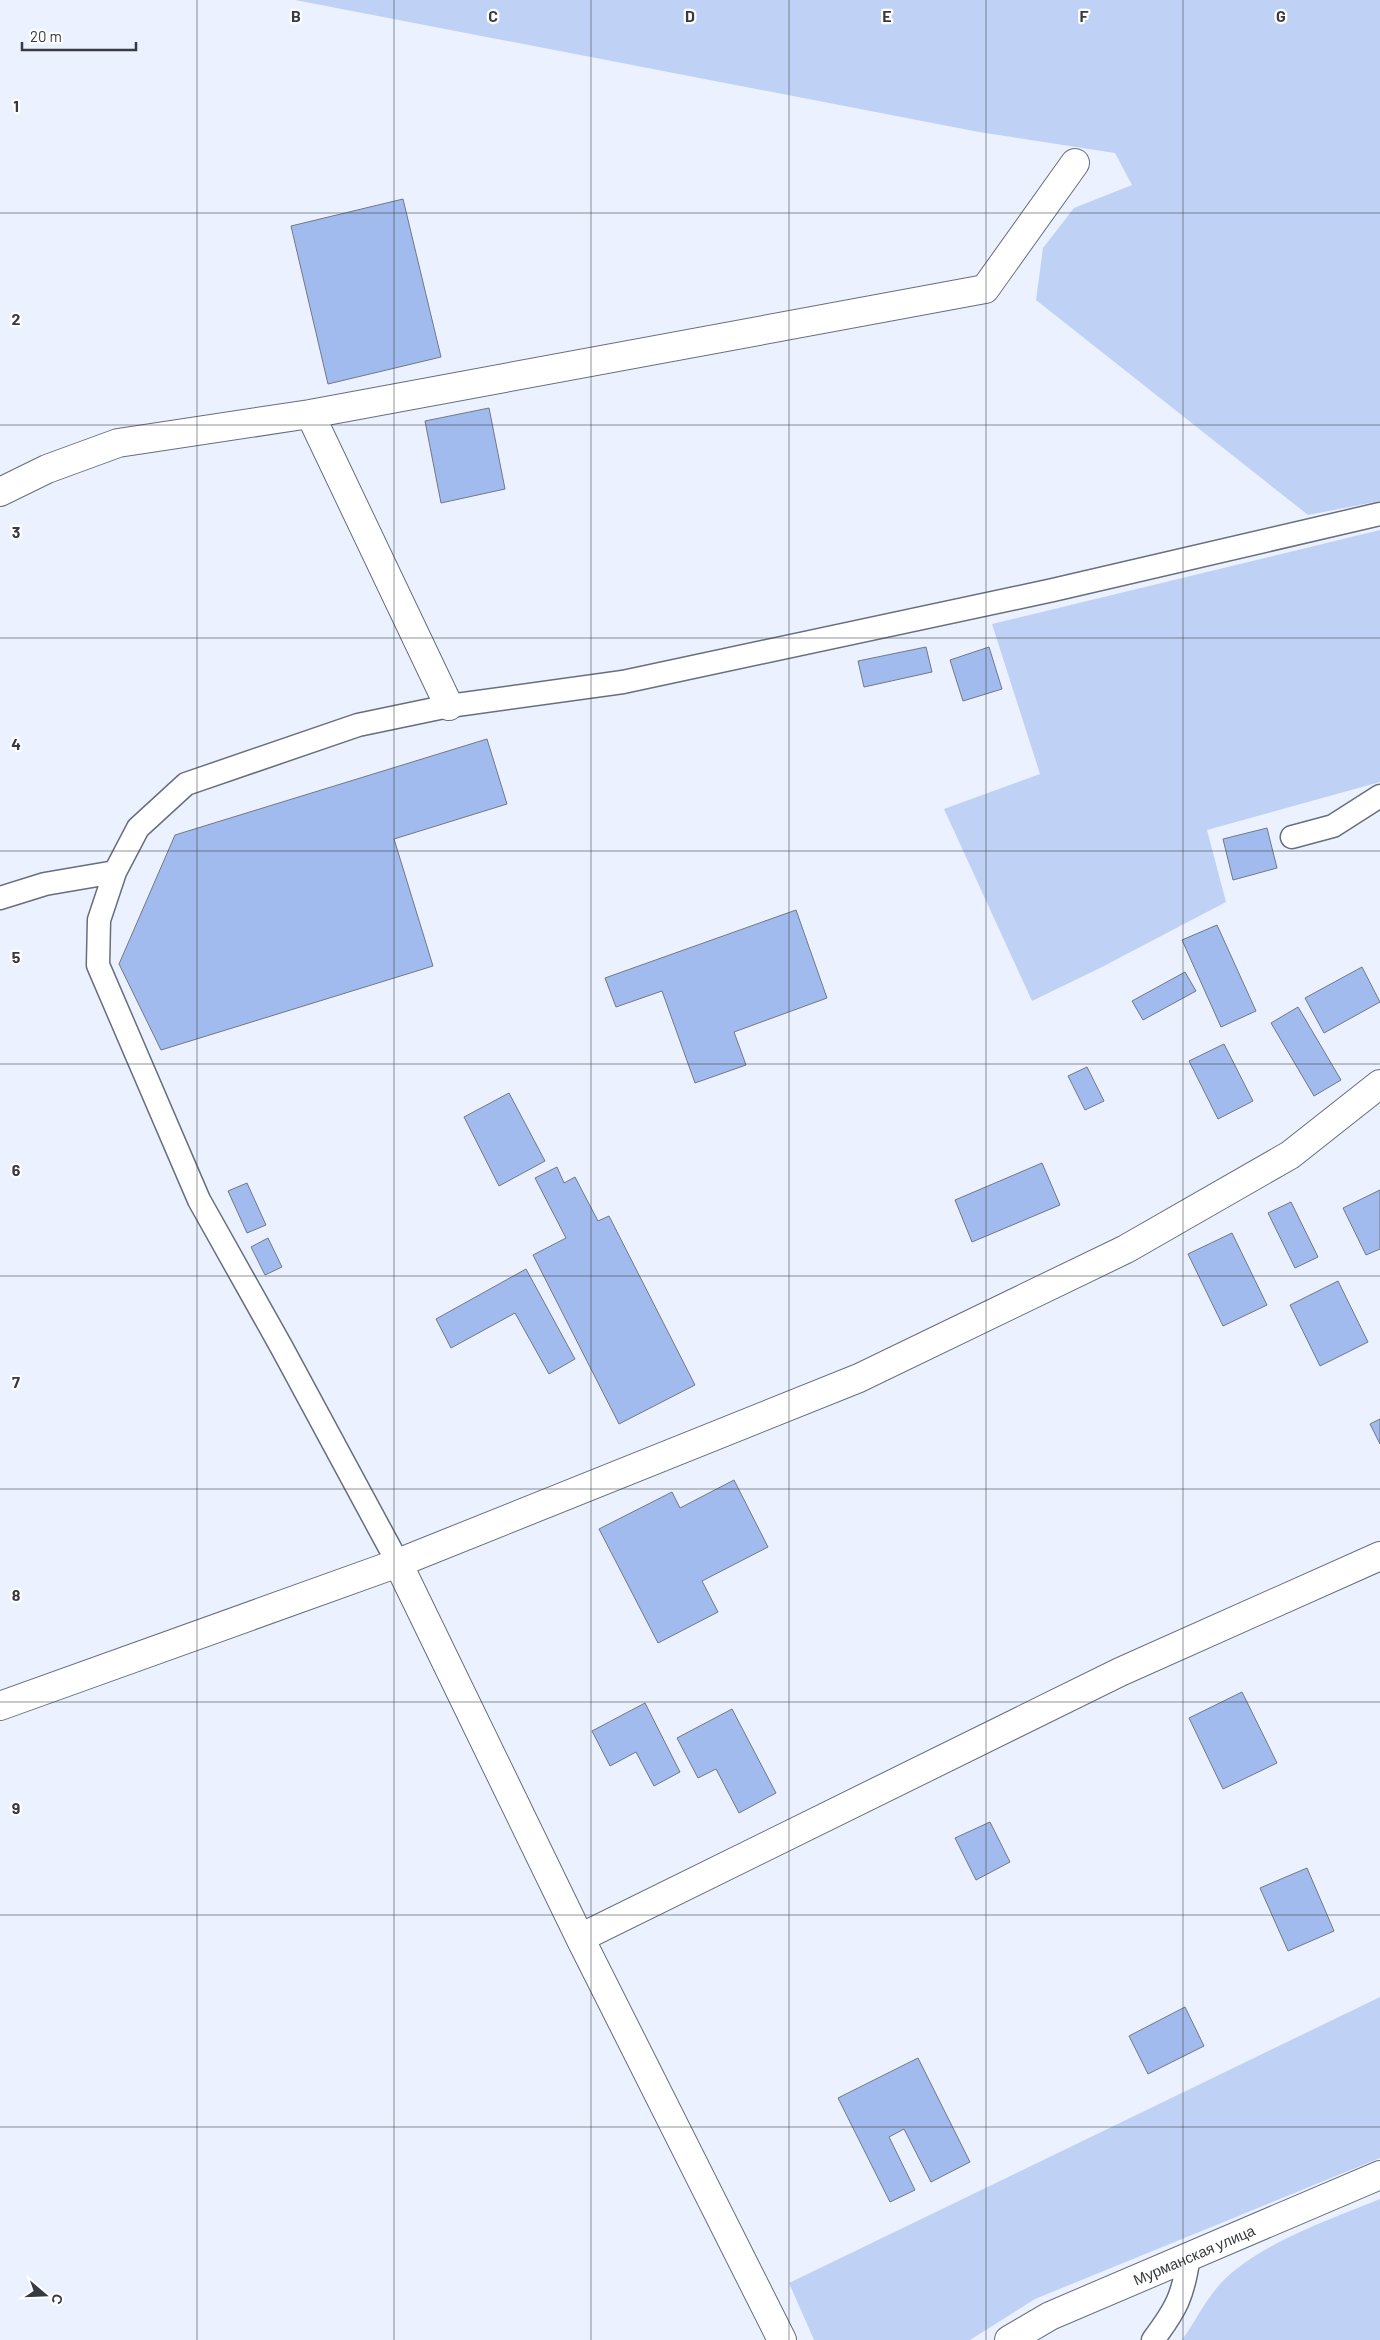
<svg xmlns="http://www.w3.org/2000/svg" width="1380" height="2340" font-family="Barlow,sans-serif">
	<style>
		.green { fill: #bfd2f6 }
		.building { fill: #a2bbee; stroke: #717886 }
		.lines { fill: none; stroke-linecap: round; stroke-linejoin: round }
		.lane-casing { stroke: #676e7c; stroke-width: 25 }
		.street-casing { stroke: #676e7c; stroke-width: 30 }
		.secondary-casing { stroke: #676e7c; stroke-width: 30 }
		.lane { stroke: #fff; stroke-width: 22 }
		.street { stroke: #fff; stroke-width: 28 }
		.secondary { stroke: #fff; stroke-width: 28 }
		.grid { fill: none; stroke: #373a40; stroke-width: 1; stroke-opacity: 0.55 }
		.labels { text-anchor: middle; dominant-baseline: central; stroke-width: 4.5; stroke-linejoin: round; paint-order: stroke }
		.street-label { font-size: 15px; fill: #373a40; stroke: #fff }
		.grid-label { font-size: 16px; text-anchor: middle; font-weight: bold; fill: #373a40; stroke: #fff; stroke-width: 4.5; stroke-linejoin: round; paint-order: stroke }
	</style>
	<rect width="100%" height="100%" fill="#ebf1fe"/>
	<path class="green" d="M295,0H1380V501L1308,515L1036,300L1043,248L1074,208L1132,185L1115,153L979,132Z
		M1380,530V782L1207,830L1226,902L1102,967L1032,1001L944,809L1040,774L992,624Z
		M1380,1997V2158L1035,2299L970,2340H814L789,2283Z
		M1380,2199V2340H1182C1195,2322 1206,2299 1221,2283C1258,2244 1331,2219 1380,2199Z"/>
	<path class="building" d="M403,199L441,357L328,384L291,226Z
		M489,408L505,489L441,503L425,421Z
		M926,647L932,672L864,687L858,661Z
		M989,647L1002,689L963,701L950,660Z
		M487,739L507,804L394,839L433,966L161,1050L119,964L175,835Z
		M1267,828L1277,868L1233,880L1223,839Z
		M796,910L827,998L734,1032L746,1065L695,1083L662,991L616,1007L605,978Z
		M1217,925L1256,1011L1221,1027L1182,940Z
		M1362,967L1380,1002L1324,1033L1305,998Z
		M1185,972L1196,991L1143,1020L1132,1001Z
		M1298,1007L1341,1080L1314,1096L1271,1023Z
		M1224,1044L1253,1101L1218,1119L1189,1061Z
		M1087,1067L1104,1101L1085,1110L1068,1076Z
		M509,1093L545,1161L499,1186L464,1117Z
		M1042,1163L1060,1205L972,1242L955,1200Z
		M557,1167L564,1183L575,1177L598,1221L609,1216L695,1385L619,1424L533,1255L566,1238L535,1178Z
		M247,1183L266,1225L247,1233L228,1191Z
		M1380,1190V1249L1366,1255L1343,1208Z
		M1291,1202L1318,1257L1295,1268L1268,1213Z
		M1232,1233L1267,1305L1223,1326L1188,1254Z
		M268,1238L282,1267L265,1275L251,1247Z
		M526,1269L575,1359L549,1374L515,1313L451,1348L436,1319Z
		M1338,1281L1368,1342L1320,1366L1290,1305Z
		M1380,1419V1444L1370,1424Z
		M734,1480L768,1547L702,1581L718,1612L658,1643L599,1529L672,1492L680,1508Z
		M1242,1692L1277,1763L1223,1789L1189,1718Z
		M645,1703L680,1772L654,1786L636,1752L610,1766L592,1731Z
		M732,1709L776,1793L739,1813L716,1769L698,1778L677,1738Z
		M990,1822L1010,1862L976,1880L955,1838Z
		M1307,1868L1334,1931L1288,1951L1260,1888Z
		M1185,2007L1204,2046L1148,2074L1129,2036Z
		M918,2058L970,2162L931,2182L904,2129L889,2137L915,2190L890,2202L838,2098Z"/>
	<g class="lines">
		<defs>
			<path id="lane" d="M1292,837L1333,826L1380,796
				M0,898L45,884L115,872
				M398,1563L282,1348L199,1200L98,965L99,920L115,872L138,828L186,784L358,725L449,706L623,682L1053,590L1380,514
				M1153,2340C1177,2308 1183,2296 1189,2256"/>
			<path id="street" d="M310,414L449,706
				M0,492L47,469L118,443L310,414L985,289L1075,163
				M0,1706L398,1563
				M580,1938L398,1563L859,1378L1126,1249L1290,1155L1380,1084
				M782,2340L580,1938L1120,1672L1380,1556"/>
			<g id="secondary">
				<path id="s1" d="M1009,2340L1050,2316L1380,2175"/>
			</g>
		</defs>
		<use href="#lane" class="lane-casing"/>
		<use href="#street" class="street-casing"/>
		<use href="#secondary" class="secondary-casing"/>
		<use href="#lane" class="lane"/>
		<use href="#street" class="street"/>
		<use href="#secondary" class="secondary"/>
	</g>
	<path class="grid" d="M197,0V2340M394,0V2340M591,0V2340M789,0V2340M986,0V2340M1183,0V2340M0,213H1380M0,425H1380M0,638H1380M0,851H1380M0,1064H1380M0,1276H1380M0,1489H1380M0,1702H1380M0,1915H1380M0,2127H1380"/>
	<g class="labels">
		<g class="street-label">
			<text stroke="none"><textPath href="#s1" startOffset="204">Мурманская улица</textPath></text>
		</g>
	</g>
	<g class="grid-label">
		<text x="296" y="22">B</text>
		<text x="493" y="22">C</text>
		<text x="690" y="22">D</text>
		<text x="887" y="22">E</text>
		<text x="1084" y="22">F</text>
		<text x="1281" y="22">G</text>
		<text x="16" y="112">1</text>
		<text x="16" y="325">2</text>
		<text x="16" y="538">3</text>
		<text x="16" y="750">4</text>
		<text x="16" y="963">5</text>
		<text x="16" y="1176">6</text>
		<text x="16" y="1388">7</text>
		<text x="16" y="1601">8</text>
		<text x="16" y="1814">9</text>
	</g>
	<g transform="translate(45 2295) rotate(109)" stroke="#ffffff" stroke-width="4" paint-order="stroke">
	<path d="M0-4L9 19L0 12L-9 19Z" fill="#373a40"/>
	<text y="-8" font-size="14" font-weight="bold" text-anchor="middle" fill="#373a40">С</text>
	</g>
	<path d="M22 42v8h114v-8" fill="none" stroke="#373a40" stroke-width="2.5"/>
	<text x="30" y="42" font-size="15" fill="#373a40" stroke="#ffffff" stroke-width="4" paint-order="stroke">20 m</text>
</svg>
